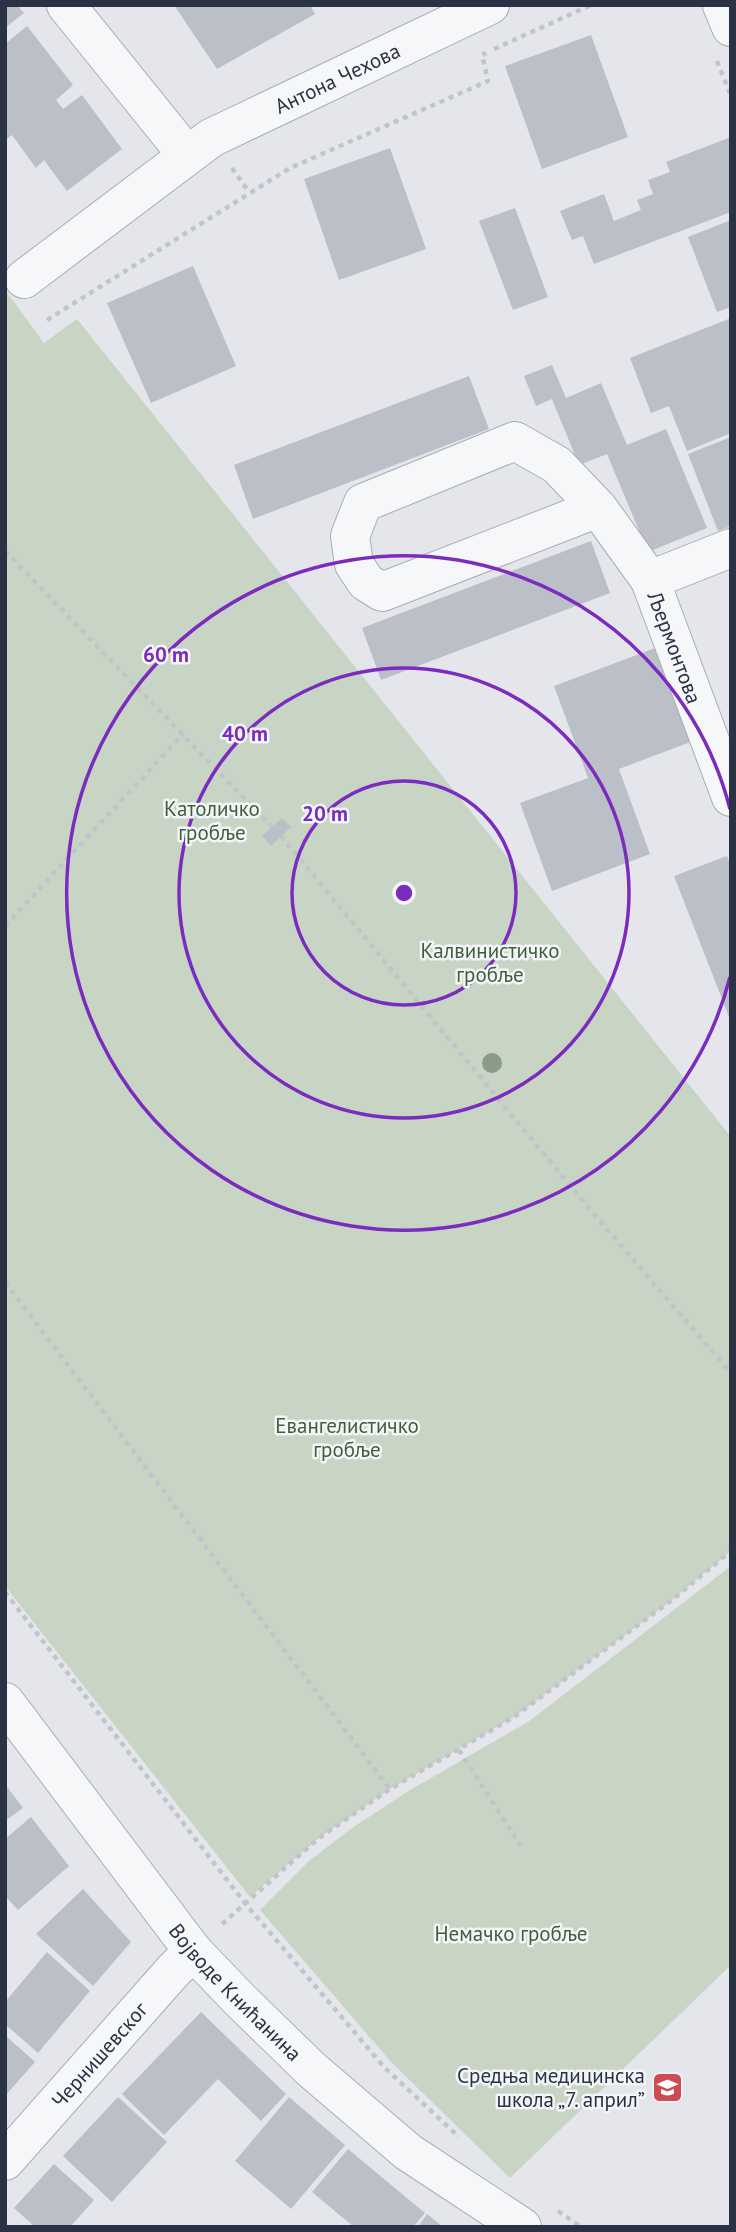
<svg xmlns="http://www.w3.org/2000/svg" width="736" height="2232" font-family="'PT Sans',sans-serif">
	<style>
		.green { fill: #c8d5c5 }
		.building { fill: #bbbfc8 }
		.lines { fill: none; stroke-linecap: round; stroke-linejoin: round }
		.minor-casing { stroke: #a9acb5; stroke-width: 40 }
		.path { stroke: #c1c4ca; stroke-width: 4.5; stroke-dasharray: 5 5; stroke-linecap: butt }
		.minor { stroke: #f6f7f9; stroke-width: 38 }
		.tree { fill: #889c89 }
		.ring { fill: none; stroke: #7b2cbf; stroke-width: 3.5 }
		.labels { text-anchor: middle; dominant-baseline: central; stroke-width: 5; stroke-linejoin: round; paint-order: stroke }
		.street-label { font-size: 21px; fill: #2b3243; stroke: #f3f5f8 }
		.park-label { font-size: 21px; fill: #3d5f39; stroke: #f3f5f8 }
		.poi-label { font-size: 21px; fill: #2b3243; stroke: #f3f5f8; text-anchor: end }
		.centre { fill: #7b2cbf; stroke: #f3f5f8; stroke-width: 3.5 }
		.ring-label { font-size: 21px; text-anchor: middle; font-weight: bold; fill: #7b2cbf; stroke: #f3f5f8; stroke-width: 5; stroke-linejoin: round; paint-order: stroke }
	</style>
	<rect width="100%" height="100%" fill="#e4e6eb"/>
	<path class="green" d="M5,290L44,343L77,319L731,1137V1551L672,1600L514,1717L390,1789L319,1838L250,1897L5,1586Z
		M731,1566V1965L510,2178L392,2063L260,1910L310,1860L355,1826L410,1790L528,1722Z"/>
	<path class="building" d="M5,5H17L24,13L5,28Z
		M174,5H310L315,14L217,69Z
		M27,26L73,85L56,100L63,109L82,95L122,149L67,191L44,160L36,168L12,135L5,140V44Z
		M591,35L628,137L542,169L505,66Z
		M731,137V212L594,264L583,236L572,240L560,211L604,194L614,221L641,210L637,200L653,194L648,180L670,172L666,162Z
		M390,148L426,249L339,280L304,179Z
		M515,208L548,297L513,310L479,221Z
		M731,220V307L717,312L688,237Z
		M193,266L236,366L151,403L107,303Z
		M731,318V433L687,451L669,406L651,413L630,358Z
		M552,365L566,398L601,383L627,445L666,429L707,528L648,552L607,454L579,465L552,399L536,406L524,376Z
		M469,376L489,429L253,519L234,465Z
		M731,437V526L718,531L688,454Z
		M591,541L610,593L381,680L362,628Z
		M658,647L693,741L619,769L650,854L552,891L520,803L588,778L554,686Z
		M282,818L291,827L271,846L262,836Z
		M727,856L731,866V1022L674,876Z
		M5,1784L23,1808L5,1821Z
		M31,1817L69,1866L18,1910L5,1896V1839Z
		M83,1889L131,1942L93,1986L36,1934Z
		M47,1952L90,1991L38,2053L5,2024V2002Z
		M201,2012L286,2094L261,2121L218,2079L164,2135L122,2094Z
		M5,2035L35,2062L5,2096Z
		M118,2097L167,2142L112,2202L63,2156Z
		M289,2097L345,2145L291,2209L235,2161Z
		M348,2149L425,2213L413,2227H354L312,2192Z
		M54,2164L94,2200L70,2227H35L14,2208Z
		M427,2214L443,2227H418Z"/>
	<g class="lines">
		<defs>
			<g id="minor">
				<path d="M66,5L187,155"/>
				<path d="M722,5L731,27"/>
				<path id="s1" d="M24,279L211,138L490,5"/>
				<path d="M598,508L382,592L366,582L354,564L350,536L363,503L515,441L557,465L598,508L650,580"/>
				<path id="s2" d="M731,548L650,580L731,797"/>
				<path id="s3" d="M5,1702L193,1951L241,2001L312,2070L408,2152L522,2227"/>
				<path id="s4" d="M5,2161L173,1971L193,1951"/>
			</g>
		</defs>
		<use href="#minor" class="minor-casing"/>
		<path class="path" d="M494,49L591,5
			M717,61L731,96
			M232,168L249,192
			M47,320L290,168L488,81L482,55L486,53
			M5,551L272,827
			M281,836L586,1205L731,1373
			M5,926L184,733
			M5,1282L390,1789
			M5,1592L244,1902L384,2067L459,2137
			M459,1750L521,1846
			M222,1924L319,1838L390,1789L514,1717L672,1600L731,1551
			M558,2211L581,2227"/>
		<use href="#minor" class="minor"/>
	</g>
	<circle class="tree" cx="492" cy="1063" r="10"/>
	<g class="ring">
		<circle cx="404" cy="893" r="112"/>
		<circle cx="404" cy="893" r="225"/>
		<path d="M730 977A337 337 0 1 1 730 809"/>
	</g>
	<defs>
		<symbol id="school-square" viewBox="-11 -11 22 22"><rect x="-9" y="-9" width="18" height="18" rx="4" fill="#cc4c55" stroke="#f3f5f8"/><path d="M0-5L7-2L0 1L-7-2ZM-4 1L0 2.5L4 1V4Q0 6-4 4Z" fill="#fff"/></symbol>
	</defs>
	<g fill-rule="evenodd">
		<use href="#school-square" x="650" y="2070" width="35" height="35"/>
	</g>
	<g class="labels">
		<g class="street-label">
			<text stroke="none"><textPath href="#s1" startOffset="374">Антона Чехова</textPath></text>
			<text stroke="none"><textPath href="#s2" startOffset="159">Љермонтова</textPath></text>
			<text stroke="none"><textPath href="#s3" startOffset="371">Војводе Книћанина</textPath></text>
			<text stroke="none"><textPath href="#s4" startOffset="142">Чернишевског</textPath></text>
		</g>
		<g class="park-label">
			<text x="212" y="808">Католичко<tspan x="212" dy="24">гробље</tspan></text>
			<text x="490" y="950">Калвинистичко<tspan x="490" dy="24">гробље</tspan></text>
			<text x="347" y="1425">Евангелистичко<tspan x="347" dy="24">гробље</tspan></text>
			<text x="511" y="1933">Немачко гробље</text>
		</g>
		<g class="poi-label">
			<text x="645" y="2075">Средња медицинска<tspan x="645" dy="24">школа „7. април”</tspan></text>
		</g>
	</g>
	<circle cx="404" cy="893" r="10" class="centre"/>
	<g class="ring-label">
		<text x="166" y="662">60 m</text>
		<text x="245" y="741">40 m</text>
		<text x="325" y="821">20 m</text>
	</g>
	<rect width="736" height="2232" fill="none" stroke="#2b3243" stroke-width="14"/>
</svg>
